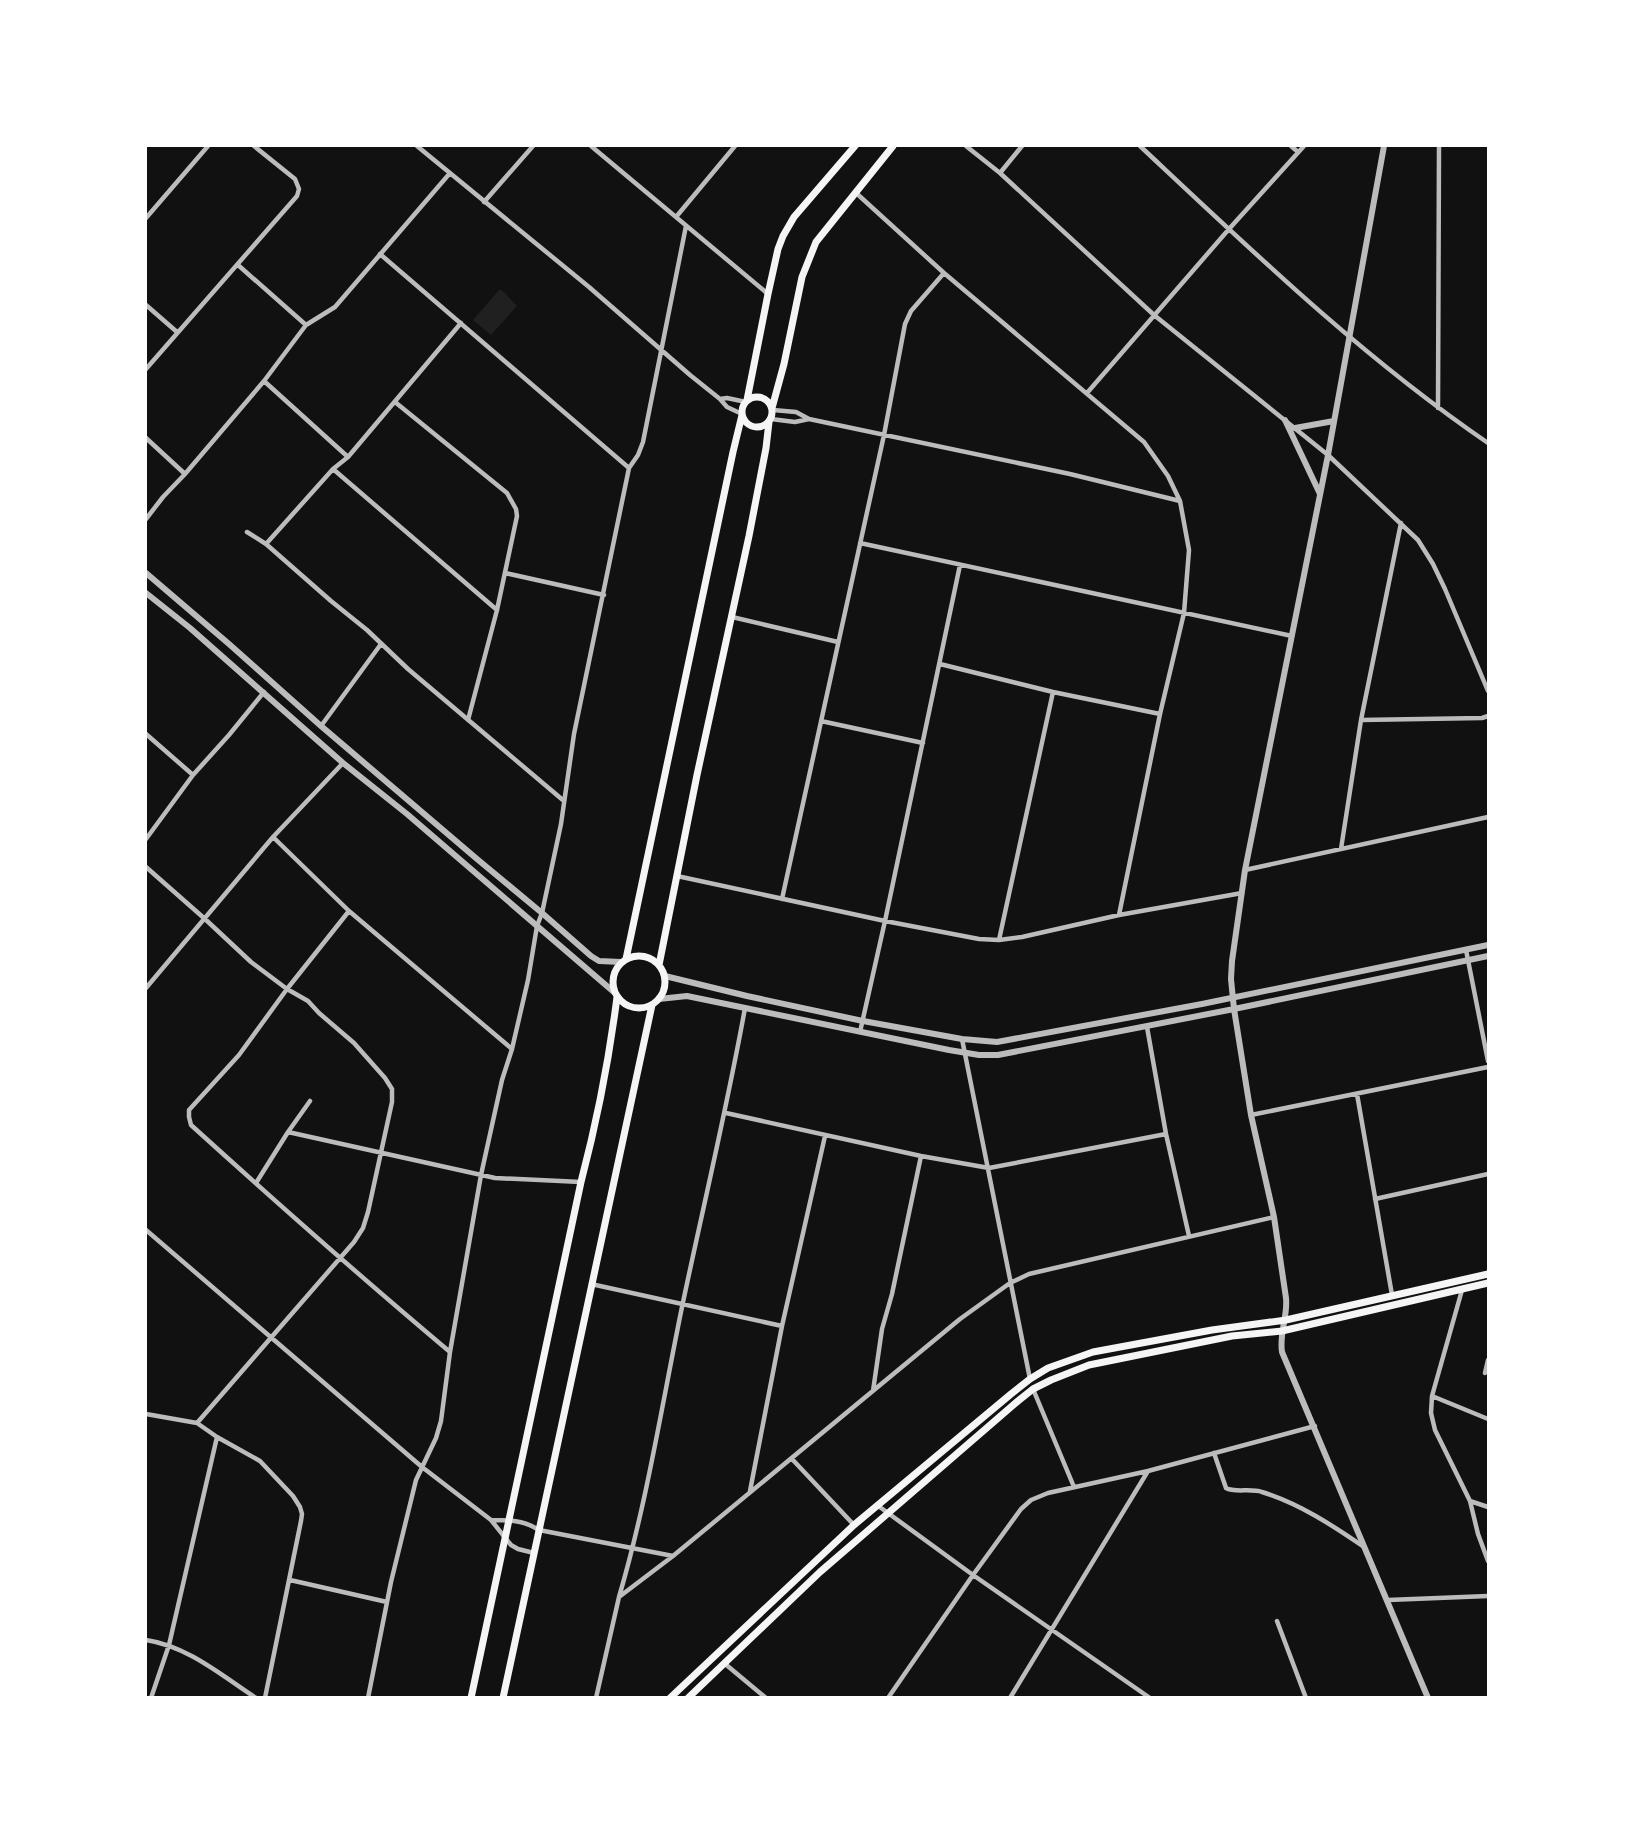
<svg xmlns="http://www.w3.org/2000/svg" width="1634" height="1843" font-family="'Space Grotesk',sans-serif">
	<style>
		.green { fill: #202020 }
		.lines { fill: none; stroke-linecap: round; stroke-linejoin: round }
		.minor { stroke: #bcbcbc; stroke-width: 4.5 }
		.tertiary { stroke: #bcbcbc; stroke-width: 6 }
		.secondary { stroke: #f5f5f5; stroke-width: 7 }
	</style>
	<rect width="100%" height="100%" fill="#111"/>
	<path class="green" d="M499,290H502L517,306L491,335L473,320Z"/>
	<g class="lines">
		<path class="minor" d="M417,146L589,287L690,375L720,399L727,407L742,414
			M591,146L768,294
			M966,146L1000,173L1154,315L1328,455L1418,540L1433,564L1445,589L1488,691
			M1140,146C1251,250 1362,357 1488,443
			M1291,146L1298,152
			M1000,173L1022,146
			M855,192L944,273L1144,442L1168,476L1180,501
			M484,202L533,146
			M676,217L735,146
			M146,218L208,146
			M380,254L629,468
			M238,265L306,325
			M146,305L177,332
			M146,369L297,196L299,189L295,179L254,146
			M264,381L348,457
			M1087,393L1229,229L1304,146
			M720,399L727,398L746,402
			M395,402L507,493L516,509L517,516L497,610L468,720
			M1438,408L1439,146
			M773,410L796,412L809,419L1070,474L1180,501L1189,550L1184,613L1160,714L1119,915
			M771,419L795,422L809,419
			M146,438L185,474
			M333,469L497,610
			M146,519L163,497L185,474L264,381L306,325L335,307L450,173
			M247,532L266,544L331,601L367,630L408,669L564,801
			M860,543L1292,636
			M266,544L333,469L348,457L461,323
			M505,573L604,595
			M732,617L838,642
			M940,664L1053,692L1160,714
			M1361,720L1482,718L1488,716
			M821,721L923,743
			M321,726L381,644
			M146,734L193,775
			M273,837L349,911
			M146,839L193,775L229,735L264,692
			M1341,849L1361,720L1401,523
			M146,867L205,919L251,962L287,989L308,1001L319,1013L354,1043L385,1078L392,1089V1102L368,1212L363,1228L354,1242L197,1423
			M1245,870L1488,817
			M677,876L885,921L979,939L999,940L1022,937L1119,915L1242,893
			M782,899L884,435L905,324L911,311L944,273
			M999,940L1053,692
			M1466,950L1488,1061
			M146,988L273,837L343,763
			M1147,1027L1166,1134L1189,1236
			M860,1032L885,921L960,565
			M962,1039L1030,1379
			M512,1049L528,980L537,926L542,913L561,824L574,734L629,468L638,455L643,442L686,226
			M1357,1094L1392,1295
			M726,1113L921,1156L989,1168L1166,1134
			M1251,1115L1488,1067
			M288,1132L495,1178L581,1182
			M256,1183L288,1132L310,1101
			M1375,1199L1488,1174
			M146,1230L422,1467L491,1520L511,1545L518,1549L534,1553
			M591,1284L782,1326
			M1462,1290L1432,1396L1431,1413L1435,1430L1470,1501L1478,1534L1488,1561
			M1485,1373L1488,1360
			M1033,1389L1074,1487
			M873,1391L882,1329L892,1294L921,1156
			M1432,1396L1488,1419
			M146,1414L197,1423L217,1437L260,1461L293,1496L300,1507L302,1514L301,1521L265,1698
			M1214,1453L1226,1488C1234,1493 1251,1488 1262,1492C1300,1504 1332,1525 1364,1547
			M792,1459L854,1525
			M750,1491L782,1326L825,1136
			M1470,1501L1488,1507
			M877,1505L973,1575L1150,1698
			M491,1520C509,1520 523,1520 539,1530L673,1556
			M290,1580L387,1602
			M619,1597C647,1502 662,1404 682,1307C703,1207 727,1108 745,1008
			M1388,1600L1488,1596
			M1277,1621L1306,1698
			M146,1640C187,1646 221,1675 256,1698
			M724,1663L766,1698
			M151,1698L169,1645L217,1437
			M368,1698L391,1582L416,1480L436,1438L441,1421L450,1352C362,1278 276,1202 191,1125L189,1117V1110L239,1055L287,989L349,911L512,1049L502,1080L481,1175L450,1352
			M596,1698L619,1597L673,1556L960,1319L1010,1283L1029,1274L1274,1217
			M888,1698L973,1575L1021,1509L1031,1500L1048,1493L1148,1471L1315,1426
			M1010,1698L1148,1471"/>
		<path class="tertiary" d="M1384,146L1328,455L1245,870L1232,961L1231,979L1234,1009L1251,1115L1274,1217L1286,1298C1288,1316 1279,1333 1282,1352L1428,1698
			M1285,420L1320,494
			M1295,428L1334,421
			M146,573L229,644L321,726L477,859L542,913L591,956L599,961L621,962
			M146,593L190,628L343,763L407,814L615,993
			M665,976L747,996L863,1021L962,1039L997,1042L1202,1004L1488,945
			M659,999L687,996L949,1050L979,1055H998L1234,1009L1488,956"/>
		<path class="secondary" d="M742 412a15 15 0 1 1 30 0a15 15 0 1 1-30 0Z
			M747,400L768,294L778,249L783,236L794,217L855,146
			M772,408L784,364L802,277L816,242L893,146
			M613 982a26 26 0 1 1 52 0a26 26 0 1 1-52 0Z
			M626,959L733,452L742,415
			M659,965L697,775L749,536L766,448L769,422
			M471,1698L581,1182C597,1121 609,1060 617,997
			M503,1698L652,1005
			M670,1698L854,1525L1011,1394L1030,1379L1048,1368L1093,1352L1212,1330L1286,1320L1488,1274
			M688,1698L820,1572L1018,1401L1033,1389L1051,1380L1089,1365L1232,1336L1282,1331L1488,1283"/>
	</g>
	<rect width="1634" height="1843" fill="none" stroke="#ffffff" stroke-width="294"/>
</svg>
